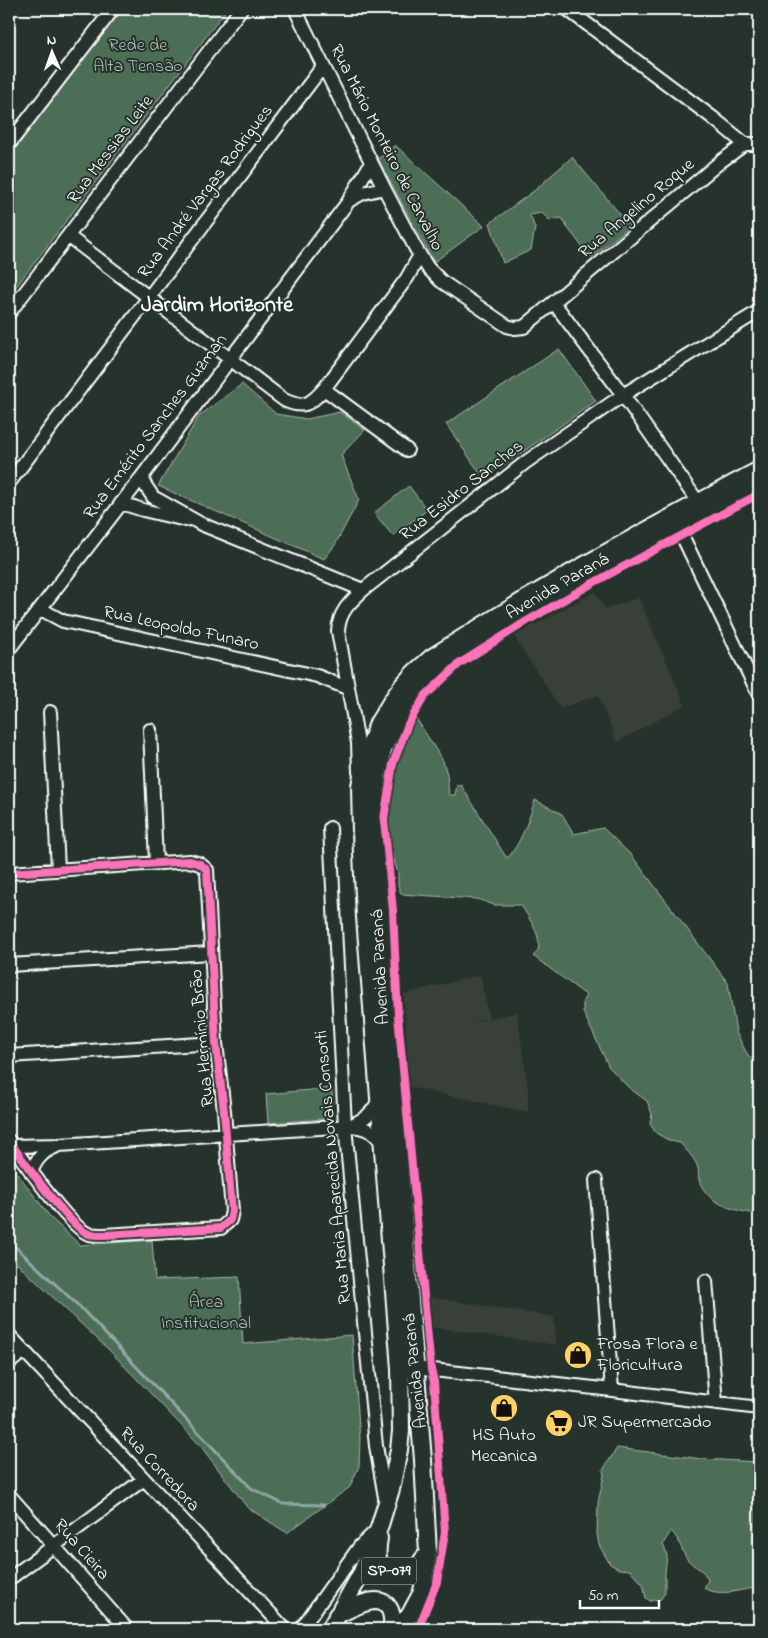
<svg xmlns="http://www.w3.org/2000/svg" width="768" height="1638" font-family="'Indie Flower',sans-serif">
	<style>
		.built { fill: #384137 }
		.green { fill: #4e6e57; stroke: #a6b6ab }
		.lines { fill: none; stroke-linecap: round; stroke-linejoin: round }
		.stream { stroke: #92a7a9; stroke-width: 3 }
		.minor-casing { stroke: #fff; stroke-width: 16 }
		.major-casing { stroke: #fff; stroke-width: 20 }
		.minor { stroke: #26332d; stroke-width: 12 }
		.major { stroke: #26332d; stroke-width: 16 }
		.cycleway-casing { stroke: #26332d; stroke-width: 11 }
		.cycleway { stroke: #fb73b8; stroke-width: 8 }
		.labels { text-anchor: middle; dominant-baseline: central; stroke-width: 4; stroke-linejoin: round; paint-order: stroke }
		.shield { fill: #26332d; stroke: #bec2c0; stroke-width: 1 }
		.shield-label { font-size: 16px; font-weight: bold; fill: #fff }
		.park-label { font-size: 18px; fill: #afbeb3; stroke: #26332d }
		.street-label { font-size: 18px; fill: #fff; stroke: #26332d }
		.poi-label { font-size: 18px; fill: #fff; stroke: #26332d; text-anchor: start }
		.district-label { font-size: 22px; font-weight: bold; fill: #fff; stroke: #26332d }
	</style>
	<rect width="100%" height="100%" fill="#26332d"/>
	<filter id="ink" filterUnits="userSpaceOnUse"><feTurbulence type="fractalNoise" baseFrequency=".02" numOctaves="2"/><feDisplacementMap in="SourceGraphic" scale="10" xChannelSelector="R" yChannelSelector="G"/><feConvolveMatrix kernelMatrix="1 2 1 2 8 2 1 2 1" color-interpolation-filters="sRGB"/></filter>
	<g filter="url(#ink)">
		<path class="built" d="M595,592L605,609L639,598L685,705L617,742L598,695L560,708L514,636Z
			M480,975L489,1018L463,1025L517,1012L528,1089V1112L409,1087L404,994Z
			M429,1297L554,1317L556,1345L431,1327Z"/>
		<path class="green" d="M121,9H227L9,296V157Z
			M395,145L484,226L434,262L378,159Z
			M572,157L630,226L591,258L567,227L562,218L549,220L542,213L530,215L535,228L531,250L503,263L490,223L535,190Z
			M559,349L596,401L484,479L446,424Z
			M242,384L276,414L307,419L340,412L365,430L341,455L359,500L335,545L324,559L158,486L199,416Z
			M409,486L427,510L393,536L374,513Z
			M416,718L443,761L447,774L449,795H455L457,785H461L506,857H509C522,840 529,819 535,800L562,814L574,834L603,828L632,856L728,983L736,1032L746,1052L753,1061L759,1063V1215C737,1210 711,1207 700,1183C698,1179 699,1173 698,1168C695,1158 686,1150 680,1143L670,1141L656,1133L650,1124L652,1114L647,1101L629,1088L609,1067L583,1012V1001L586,995L533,956C549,945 528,917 521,905H494L477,899L401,894L398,885V874L389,841L387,820L394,763Z
			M332,1088C332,1101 335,1110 323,1119L268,1123L266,1094Z
			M9,1162L51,1218L80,1245L152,1240L155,1280L239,1277L243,1344L352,1335L360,1439L359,1466L350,1487L287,1533L247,1507L199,1444L110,1351L9,1256Z
			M617,1448L702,1459L759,1462V1591L755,1588C739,1590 719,1597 704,1588L708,1580C704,1569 695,1568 688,1560C681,1551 680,1539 671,1531L663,1544L667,1555L665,1573V1592L661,1599L650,1601L646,1598L643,1584L630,1570L619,1569L610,1564L599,1545L597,1534L598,1503L604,1475L603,1470Z"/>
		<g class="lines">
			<path class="stream" d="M9,1241L81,1308L251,1488L283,1504L324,1505"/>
			<defs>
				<path id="minor" d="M295,9L384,188L416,249L428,268L441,281L507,326L515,328L524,327L720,162L745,144
					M567,9L713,118L745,144
					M9,144L113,9
					M745,144H759
					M350,200L363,193L384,188
					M68,236L284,400C303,409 310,405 324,389L407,278L420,255
					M554,303L623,395L698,502
					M9,313L241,9
					M324,389L407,450
					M144,474L143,482L153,497L201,524L363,590
					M9,483L323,66
					M121,503L143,510L186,520
					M678,527L759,695
					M41,608L48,613L63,621L317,676L347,688
					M9,649L144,474L348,202L371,163
					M50,712L58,869
					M150,730L156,862
					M359,772L358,743L338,631C339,612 350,602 363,590L526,462L623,395L759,311
					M330,828L345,1126L376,1446L386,1503
					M9,873L190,861L200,864L207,870L216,1043L224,1111L232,1211L230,1220L221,1228L104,1235C100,1235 93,1235 89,1234C71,1229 22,1159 9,1141
					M9,965L211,953
					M9,1056L216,1043
					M350,1126C364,1119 373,1114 379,1099
					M12,1146L59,1145L350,1126C366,1127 374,1131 383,1144
					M31,1172C36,1160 42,1152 55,1147
					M596,1180L612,1390
					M706,1281L716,1403
					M9,1335L285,1629
					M9,1363L24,1351
					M415,1368L612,1390L759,1408
					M9,1495L127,1629
					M9,1579L144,1479
					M301,1629L360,1546L377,1530"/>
				<path id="major" d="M379,1538C378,1544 377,1552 378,1558C381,1571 400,1578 411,1572C418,1568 422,1560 427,1554
					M337,1615C351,1609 380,1590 390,1610C393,1617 393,1622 391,1629
					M330,1629L362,1572L379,1528L391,1489L399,1450L401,1431L400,1369L365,917L361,832L360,786L365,760L378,723L393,699L403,685L415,672L431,658C537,589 648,529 759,470
					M396,1629L409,1616L422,1592L428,1553L423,1460L385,994L375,822V795L377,777L383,749L402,710L425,682L456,657L556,596L744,491L759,484"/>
			</defs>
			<use href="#minor" class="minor-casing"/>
			<use href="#major" class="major-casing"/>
			<use href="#minor" class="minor"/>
			<use href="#major" class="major"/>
			<defs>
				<path id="cycleway" d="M9,873L190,861L200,864L207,870L216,1043L224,1111L232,1211L230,1220L221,1228L104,1235C100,1235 93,1235 89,1234C71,1229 22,1159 9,1141
					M418,1629L437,1582L445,1532L434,1382L431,1370L398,1016L393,911L384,819L393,764L408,724L425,696L459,664L527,621L593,583L759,494"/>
			</defs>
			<use href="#cycleway" class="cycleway-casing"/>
			<use href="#cycleway" class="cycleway"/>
		</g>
	</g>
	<defs>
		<symbol id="shop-disc" viewBox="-11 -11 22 22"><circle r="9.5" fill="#ffd166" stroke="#26332d"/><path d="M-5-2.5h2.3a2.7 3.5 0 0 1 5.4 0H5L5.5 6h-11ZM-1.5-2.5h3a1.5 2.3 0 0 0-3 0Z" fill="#111"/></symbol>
		<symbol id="supermarket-disc" viewBox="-11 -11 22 22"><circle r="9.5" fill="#ffd166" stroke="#26332d"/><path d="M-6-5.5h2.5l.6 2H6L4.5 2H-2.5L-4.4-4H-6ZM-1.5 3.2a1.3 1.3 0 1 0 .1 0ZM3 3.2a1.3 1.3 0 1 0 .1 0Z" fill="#111"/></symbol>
	</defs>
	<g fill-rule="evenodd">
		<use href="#shop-disc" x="562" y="1339" width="32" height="32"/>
		<use href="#shop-disc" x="488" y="1392" width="32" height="32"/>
		<use href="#supermarket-disc" x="543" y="1407" width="32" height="32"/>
	</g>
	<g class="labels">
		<rect class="shield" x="361.5" y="1557.5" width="55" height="27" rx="4"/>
		<g class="shield-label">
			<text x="389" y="1571">SP-079</text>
		</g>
		<g class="park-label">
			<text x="138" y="46">Rede de<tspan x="138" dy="21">Alta Tensão</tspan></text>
			<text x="206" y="1303">Área<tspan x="206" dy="21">Institucional</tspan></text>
		</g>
		<g class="street-label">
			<text transform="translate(386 148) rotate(63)">Rua Mário Monteiro de Carvalho</text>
			<text transform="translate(111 150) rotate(-53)">Rua Messias Leite</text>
			<text transform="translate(206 192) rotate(-53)">Rua André Vargas Rodrigues</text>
			<text transform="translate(637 209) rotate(-40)">Rua Angelino Roque</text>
			<text transform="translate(156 427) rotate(-53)">Rua Emérito Sanches Guzman</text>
			<text transform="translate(462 491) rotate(-38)">Rua Esidro Sanches</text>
			<text transform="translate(558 587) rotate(-30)">Avenida Paraná</text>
			<text transform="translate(181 629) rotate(12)">Rua Leopoldo Funaro</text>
			<text transform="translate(381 967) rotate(-93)">Avenida Paraná</text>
			<text transform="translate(203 1038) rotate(-95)">Rua Hermínio Brão</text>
			<text transform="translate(334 1167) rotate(-95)">Rua Maria Aparecida Novais Consorti</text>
			<text transform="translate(416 1371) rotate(-96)">Avenida Paraná</text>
			<text transform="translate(159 1470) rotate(47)">Rua Corredora</text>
			<text transform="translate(81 1550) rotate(49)">Rua Cieira</text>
		</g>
		<g class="poi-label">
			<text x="597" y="1345">Frosa Flora e<tspan x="597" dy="21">Floricultura</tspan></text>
			<text x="578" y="1423">JR Supermercado</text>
			<text x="504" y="1436" text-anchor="middle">HS Auto<tspan x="504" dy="21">Mecanica</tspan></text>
		</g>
		<g class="district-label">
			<text x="217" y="306">Jardim Horizonte</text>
		</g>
	</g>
	<rect width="768" height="1638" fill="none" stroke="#26332d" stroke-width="30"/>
	<rect x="15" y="15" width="738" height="1608" fill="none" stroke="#fff" stroke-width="2" filter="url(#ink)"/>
	<g transform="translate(52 52) rotate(358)" stroke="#26332d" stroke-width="4" paint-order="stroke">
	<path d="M0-4L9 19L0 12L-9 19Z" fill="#ffffff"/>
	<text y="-8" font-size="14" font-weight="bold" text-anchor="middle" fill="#ffffff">N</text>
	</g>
	<path d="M580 1600v8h79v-8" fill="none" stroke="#ffffff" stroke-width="2.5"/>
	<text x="588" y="1600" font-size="15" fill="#ffffff" stroke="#26332d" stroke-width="4" paint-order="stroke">50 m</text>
</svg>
